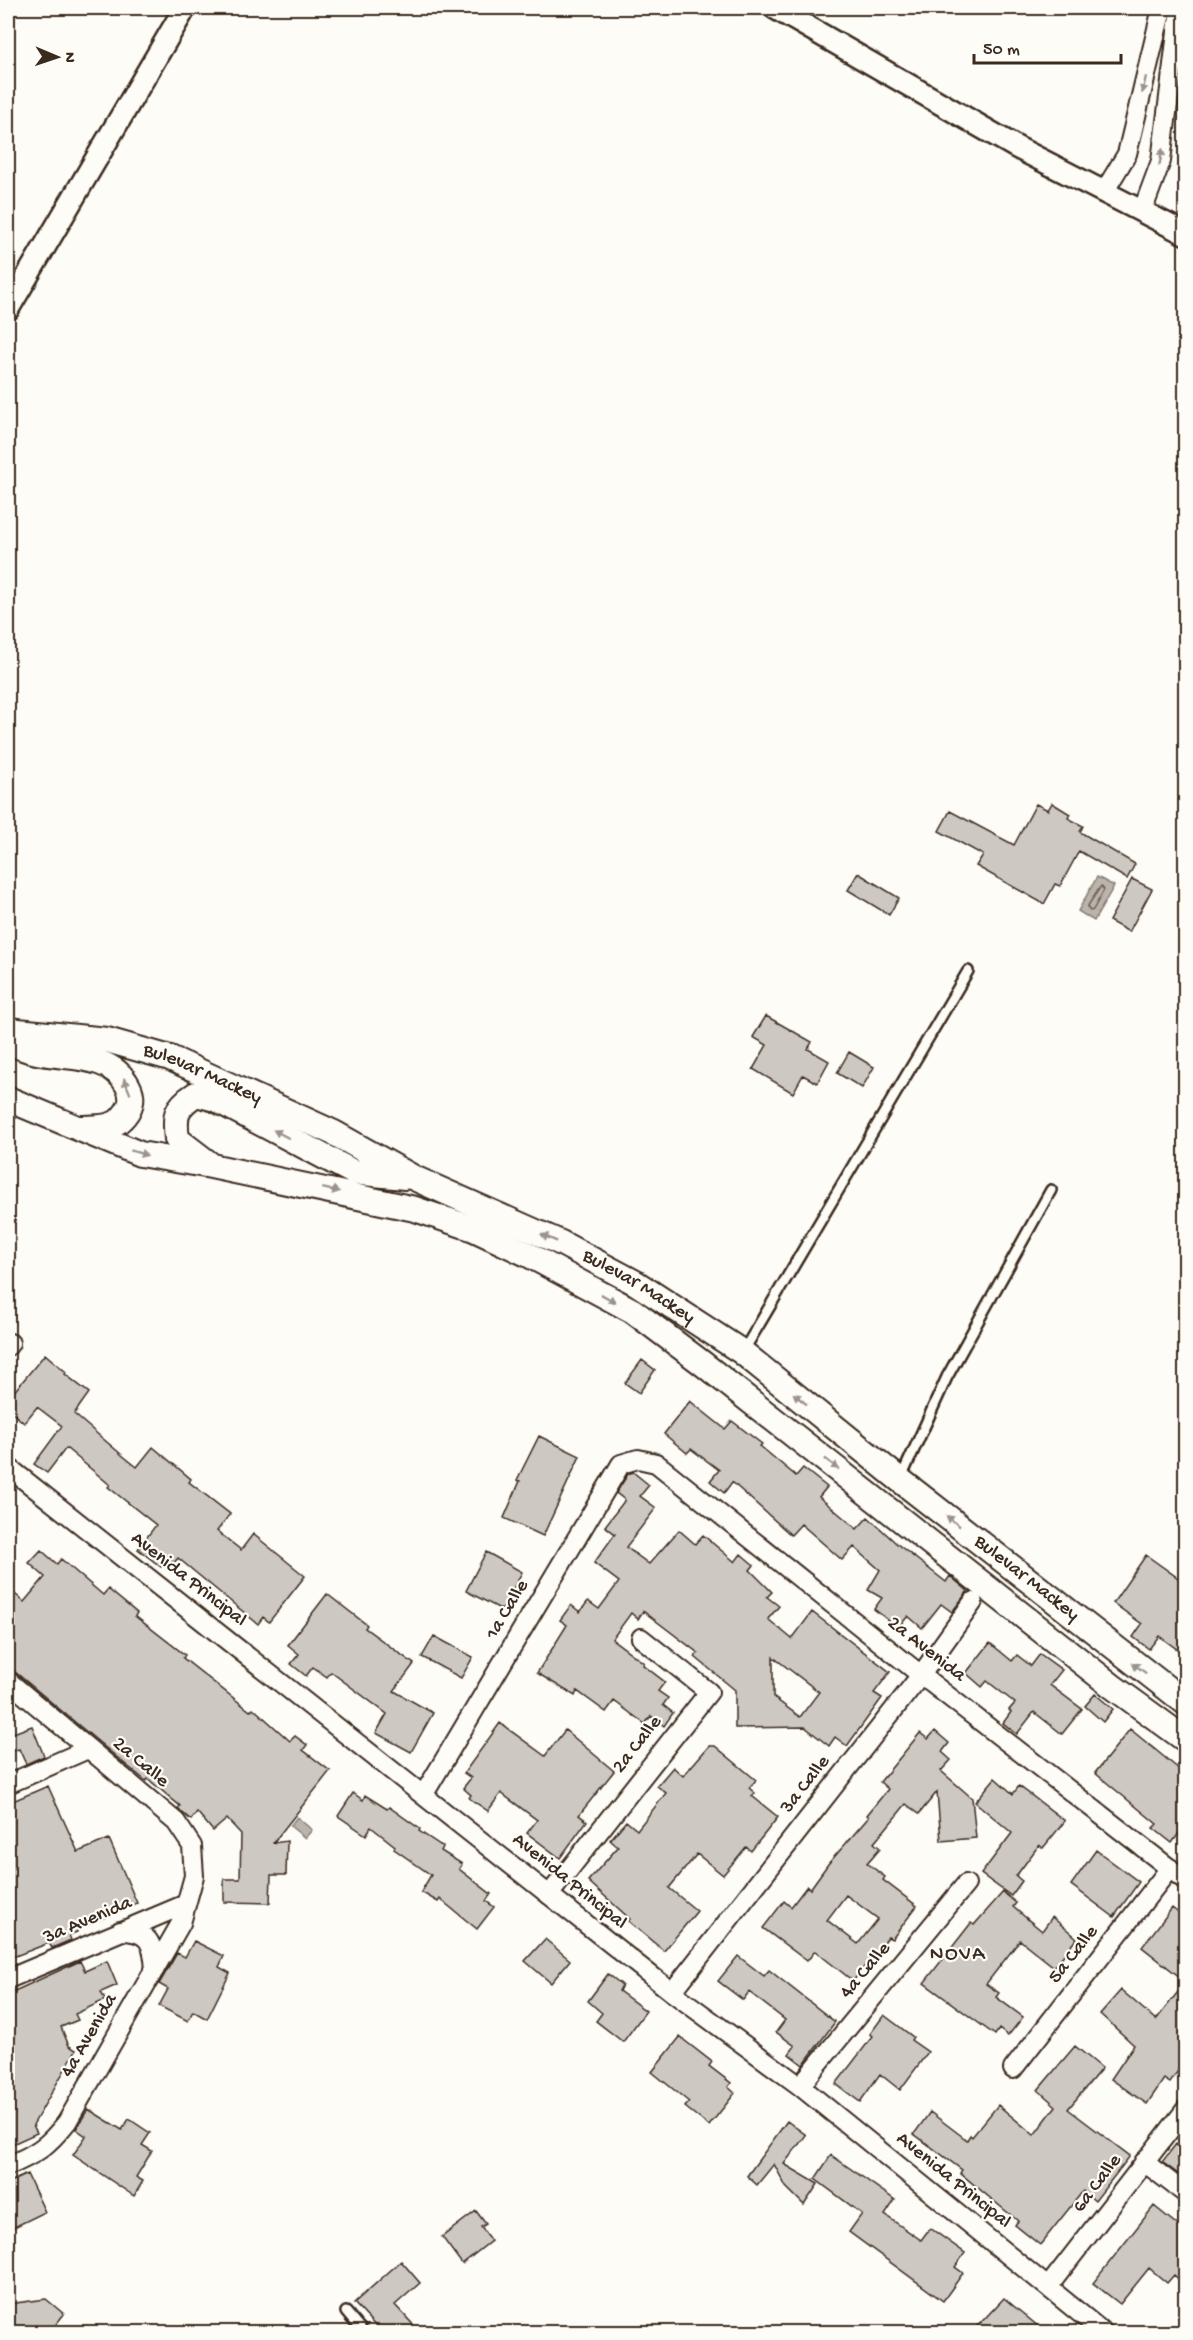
<svg xmlns="http://www.w3.org/2000/svg" width="1193" height="2340" font-family="'Gochi Hand',sans-serif">
	<style>
		.water { fill: #bbb4ad; stroke: #887d74; stroke-width: 1.5 }
		.lines { fill: none; stroke-linecap: round; stroke-linejoin: round }
		.shore { stroke: #6e6157; stroke-width: 1.5 }
		.building { fill: #cdc8c2; stroke: #3b2a1e; stroke-width: 1.5; fill-rule: evenodd }
		.service-casing { stroke: #3b2a1e; stroke-width: 14 }
		.minor-casing { stroke: #3b2a1e; stroke-width: 22 }
		.tertiary-casing { stroke: #3b2a1e; stroke-width: 26 }
		.secondary-casing { stroke: #3b2a1e; stroke-width: 28 }
		.service { stroke: #fdfcf7; stroke-width: 9 }
		.minor { stroke: #fdfcf7; stroke-width: 18 }
		.tertiary { stroke: #fdfcf7; stroke-width: 21 }
		.secondary { stroke: #fdfcf7; stroke-width: 24 }
		.oneway { fill: #9c938a }
		.labels { text-anchor: middle; dominant-baseline: central; stroke-width: 4.5; stroke-linejoin: round; paint-order: stroke }
		.street-label { font-size: 20px; fill: #3b2a1e; stroke: #fdfcf7 }
		.neighbourhood-label { font-size: 21px; letter-spacing: 1.5px; fill: #3b2a1e; stroke: #fdfcf7 }
	</style>
	<rect width="100%" height="100%" fill="#fdfcf7"/>
	<filter id="ink" filterUnits="userSpaceOnUse"><feTurbulence type="fractalNoise" baseFrequency=".0167" numOctaves="2"/><feDisplacementMap in="SourceGraphic" scale="12" xChannelSelector="R" yChannelSelector="G"/><feConvolveMatrix kernelMatrix="1 2 1 2 8 2 1 2 1" color-interpolation-filters="sRGB"/></filter>
	<g filter="url(#ink)">
		<path class="water" d="M1097,877L1114,886L1094,921L1078,911Z
			M297,1817L312,1830L305,1838L290,1826Z"/>
		<g class="lines">
			<path class="shore" d="M1101,886L1104,890L1093,910L1090,911L1087,907Z"/>
		</g>
		<path class="building" d="M1052,803L1070,814L1068,818L1083,826L1080,832L1135,864L1127,879L1079,851L1060,886L1055,884L1044,904L976,866L983,855L939,831L950,811L1014,845L1036,804L1048,810Z
			M858,873L899,898L889,915L848,890Z
			M1132,879L1152,889L1129,932L1109,921Z
			M766,1016L812,1042L808,1049L829,1061L817,1083L803,1075L793,1093L753,1069L767,1045L753,1037Z
			M849,1052L874,1067L862,1088L837,1073Z
			M45,1354L66,1372L65,1374L89,1393L74,1414L122,1455L137,1467L153,1447L191,1479L189,1482L230,1514L217,1531L241,1550L253,1534L305,1576L269,1622L263,1617L258,1624L178,1558L174,1563L168,1558L161,1567L138,1549L156,1525L108,1487L110,1485L66,1448L47,1473L34,1464L62,1426L37,1407L24,1423L8,1409V1399Z
			M642,1360L655,1370L639,1393L625,1383Z
			M690,1401L725,1429L732,1421L762,1444L760,1446L796,1476L803,1468L827,1487L819,1497L857,1529L868,1517L896,1543L946,1582L950,1576L968,1591L952,1612L941,1604L922,1628L908,1616L898,1628L874,1609L882,1598L868,1590L880,1570L854,1547L842,1560L801,1524L791,1535L732,1482L724,1493L710,1481L719,1470L691,1449L687,1453L664,1434Z
			M539,1436L580,1456L543,1536L504,1518L520,1481L517,1480Z
			M633,1472L649,1485L640,1496L656,1508L626,1547L649,1564L679,1530L695,1544L703,1535L735,1562L741,1554L754,1565L750,1570L772,1592L767,1597L779,1606L768,1619L792,1639L812,1612L890,1672L874,1693L882,1698L847,1746L835,1737L829,1746L805,1727L735,1728V1690L695,1657L698,1653L643,1611L638,1619L631,1613L612,1639L644,1663L643,1665L665,1682L658,1691L668,1698L663,1705L673,1713L664,1726L651,1716L645,1724L614,1701L606,1712L577,1691L575,1696L537,1673L567,1625L560,1620L571,1605L580,1612L588,1601L599,1609L619,1582L594,1563L615,1534L605,1526L625,1500L616,1493L628,1474ZM773,1657L819,1692L800,1717L773,1697Z
			M41,1550L57,1564L61,1559L103,1595L108,1589L137,1613L135,1616L185,1655L183,1658L250,1711L253,1708L290,1741L295,1736L307,1745L303,1750L330,1771L273,1843L287,1841L286,1875H271L270,1903L224,1902V1879H240L241,1834L227,1819L213,1831L197,1812L191,1820L178,1809L180,1806L148,1779L146,1781L125,1764L8,1666V1588L24,1602L45,1577L29,1563Z
			M486,1552L522,1572L502,1610L466,1591Z
			M1146,1555L1185,1583V1655L1159,1636L1149,1649L1133,1637L1142,1624L1113,1603Z
			M327,1594L367,1625L365,1628L414,1664L394,1691L433,1713L411,1752L376,1733L387,1714L331,1672L327,1677L313,1667L306,1676L291,1664L299,1654L288,1645Z
			M434,1636L473,1657L461,1678L422,1657Z
			M990,1643L1012,1661L1017,1655L1031,1666L1040,1654L1062,1670L1050,1685L1082,1709L1062,1734L1034,1712L1017,1734L1003,1723L1011,1712L1009,1710L1015,1703L987,1681L982,1687L966,1673Z
			M1095,1694L1113,1709L1103,1722L1085,1706Z
			M500,1723L545,1756L565,1730L614,1771L579,1815L587,1821L560,1858L527,1833L537,1820L501,1793L488,1811L469,1798L471,1795L463,1788L471,1778L464,1773Z
			M32,1726L44,1756L26,1764L19,1749L8,1753V1735Z
			M1130,1729L1185,1774V1825L1172,1843L1153,1828L1157,1824L1095,1773Z
			M935,1731L949,1743L942,1752L951,1760L941,1771L972,1798L976,1838L941,1841L937,1792L919,1814L906,1804L874,1843L880,1848L867,1863L885,1877L883,1880L917,1906L892,1939L888,1937L853,1981L815,1951L807,1961L763,1928L784,1901L791,1907L807,1886L810,1889L828,1864L869,1817L867,1815L888,1789L880,1782L920,1733L928,1739ZM846,1895L878,1919L858,1944L827,1920Z
			M709,1746H715L756,1780L749,1788L755,1793L752,1796L778,1817L751,1851L746,1847L723,1875L697,1854L669,1888L697,1911L664,1951L628,1921L630,1919L588,1881L618,1847L610,1840L626,1821L637,1830L666,1793L657,1786L673,1767L683,1776Z
			M995,1778L1013,1794L1019,1786L1065,1821L1043,1848L1039,1845L1016,1876L1022,1881L1011,1896L981,1874L1012,1833L975,1802Z
			M48,1786L78,1852L109,1839L137,1903L77,1929V1932L69,1935L71,1940L52,1948L49,1943L8,1959V1803Z
			M353,1793L363,1800L365,1795L387,1809L389,1807L420,1829L419,1831L443,1847L441,1851L462,1864L459,1869L491,1894L486,1901L494,1907L477,1929L440,1899L438,1902L421,1892L431,1875L394,1849L395,1846L371,1827L366,1835L338,1816Z
			M1096,1850L1139,1882L1114,1917L1071,1885Z
			M1003,1892L1016,1903L1013,1907L1042,1931L1052,1917L1077,1938L1054,1967L1020,1940L986,1984L999,1993L996,1997L1023,2017L1008,2036L999,2029L995,2035L924,1983L971,1923L974,1925Z
			M1172,1908L1185,1918V1981L1142,1947Z
			M545,1939L570,1960L551,1983L525,1961Z
			M194,1941L224,1956L219,1967L230,1973L207,2019L193,2011L188,2021L159,2006L168,1989L159,1984L177,1953L185,1957Z
			M738,1956L764,1976L769,1970L835,2022L803,2065L789,2054L795,2046L776,2032L785,2020L749,1992L743,2000L718,1981Z
			M80,1961L85,1971L107,1961L117,1985L101,1992L105,2000L75,2014L78,2020L61,2027L69,2046L76,2050L33,2125L37,2133L8,2146V1994Z
			M608,1974L622,1985L619,1991L646,2011L623,2042L596,2021L602,2013L588,2001Z
			M1185,1983V2060L1170,2083L1164,2079L1147,2104L1111,2079L1134,2045L1100,2014L1121,1990L1156,2020Z
			M884,2015L913,2037L911,2040L928,2052L900,2090L880,2074L860,2102L836,2084L873,2036L870,2034Z
			M680,2037L712,2062L709,2066L731,2083L728,2087L735,2093L709,2126L685,2107L689,2102L652,2072Z
			M1075,2046L1102,2068L1068,2109L1130,2156L1095,2201L1083,2191L1040,2245L1015,2225L1018,2221L960,2173L962,2170L914,2134L930,2112L967,2140L970,2135L972,2137L998,2105L1034,2135L1056,2106L1038,2090Z
			M88,2109L122,2130L129,2119L150,2133L142,2145L152,2151L136,2177L143,2181L134,2196L73,2155L86,2136L76,2129Z
			M787,2121L806,2135L784,2164L818,2184L804,2205L786,2187L774,2164L757,2185L747,2176Z
			M1176,2144L1185,2151V2179L1162,2162Z
			M831,2155L895,2200L885,2215L921,2240L930,2228L965,2253L955,2267L963,2273L943,2301L849,2232L862,2214L815,2179Z
			M27,2174L45,2212L8,2230V2183Z
			M1154,2206L1185,2231V2285L1174,2275L1167,2283L1149,2268L1120,2304L1093,2283Z
			M476,2211L486,2224L481,2227L491,2241L462,2264L442,2237Z
			M401,2261L420,2283L395,2305L420,2332H381L354,2303Z
			M1004,2298L1045,2332H972Z
			M46,2299L64,2314L50,2332H8V2304Z"/>
		<g class="lines">
			<defs>
				<path id="service" d="M744,1350L968,971
					M901,1478L947,1377L1051,1190
					M346,2312L363,2332"/>
				<path id="minor" d="M1104,192L1127,154L1162,8
					M1142,212L1161,161L1180,8
					M8,1346L10,1343
					M8,1467L672,1992L800,2086L1103,2332
					M8,1681L176,1822L192,1846L194,1876L181,1923L67,2122C47,2147 36,2154 8,2166
					M8,1784L88,1749
					M424,1794L621,1464L638,1459L656,1463L921,1675L1186,1881
					M549,1895L709,1692L641,1638
					M120,1931C149,1931 153,1942 155,1969
					M8,1979L186,1904
					M672,1992L921,1675L973,1602
					M1013,2069L1170,1868
					M800,2086L966,1884
					M1144,2162L1186,2194
					M1048,2287L1186,2109"/>
				<path id="tertiary" d="M775,8L1016,147L1186,234
					M8,309L185,8"/>
				<g id="secondary">
					<path id="s1" d="M8,1030L107,1040L170,1058L334,1133L414,1178L561,1243L636,1283L742,1352L900,1480L1186,1703"/>
					<path d="M8,1038C12,1041 17,1046 23,1048C57,1062 108,1048 128,1086C135,1099 130,1110 121,1119C112,1129 93,1127 81,1128"/>
					<path d="M8,1099L140,1154L211,1166L415,1209L474,1229L529,1255L633,1311L702,1363L1112,1686L1186,1740"/>
					<path d="M211,1165L177,1139C174,1116 175,1107 196,1094L215,1099L353,1172L405,1177"/>
				</g>
			</defs>
			<use href="#service" class="service-casing"/>
			<use href="#minor" class="minor-casing"/>
			<use href="#tertiary" class="tertiary-casing"/>
			<use href="#secondary" class="secondary-casing"/>
			<use href="#service" class="service"/>
			<use href="#minor" class="minor"/>
			<use href="#tertiary" class="tertiary"/>
			<use href="#secondary" class="secondary"/>
		</g>
		<defs><path id="oneway-solid" d="M-6-.8H1V-3.2L6.5 0L1 3.2V.8H-6Z" transform="scale(1.5)"/></defs>
		<g class="oneway">
			<use href="#oneway-solid" transform="translate(1144 85) rotate(103)"/>
			<use href="#oneway-solid" transform="translate(1161 157) rotate(-79)"/>
			<use href="#oneway-solid" transform="translate(127 1086) rotate(-112)"/>
			<use href="#oneway-solid" transform="translate(281 1134) rotate(-152)"/>
			<use href="#oneway-solid" transform="translate(139 1153) rotate(17)"/>
			<use href="#oneway-solid" transform="translate(331 1190) rotate(12)"/>
			<use href="#oneway-solid" transform="translate(549 1238) rotate(-156)"/>
			<use href="#oneway-solid" transform="translate(608 1298) rotate(29)"/>
			<use href="#oneway-solid" transform="translate(800 1399) rotate(-141)"/>
			<use href="#oneway-solid" transform="translate(832 1464) rotate(38)"/>
			<use href="#oneway-solid" transform="translate(953 1521) rotate(-142)"/>
			<use href="#oneway-solid" transform="translate(1139 1668) rotate(-143)"/>
		</g>
	</g>
	<g class="labels">
		<g class="street-label">
			<text stroke="none"><textPath href="#s1" startOffset="201">Bulevar Mackey</textPath></text>
			<text stroke="none"><textPath href="#s1" startOffset="687">Bulevar Mackey</textPath></text>
			<text stroke="none"><textPath href="#s1" startOffset="1173">Bulevar Mackey</textPath></text>
			<text transform="translate(188 1580) rotate(38)">Avenida Principal</text>
			<text transform="translate(508 1610) rotate(-59)">1a Calle</text>
			<text transform="translate(926 1650) rotate(38)">2a Avenida</text>
			<text transform="translate(638 1745) rotate(-52)">2a Calle</text>
			<text transform="translate(140 1763) rotate(40)">2a Calle</text>
			<text transform="translate(806 1785) rotate(-52)">3a Calle</text>
			<text transform="translate(569 1882) rotate(39)">Avenida Principal</text>
			<text transform="translate(88 1921) rotate(-23)">3a Avenida</text>
			<text transform="translate(1074 1955) rotate(-52)">5a Calle</text>
			<text transform="translate(866 1971) rotate(-50)">4a Calle</text>
			<text transform="translate(90 2036) rotate(-60)">4a Avenida</text>
			<text transform="translate(953 2181) rotate(39)">Avenida Principal</text>
			<text transform="translate(1098 2184) rotate(-53)">6a Calle</text>
		</g>
		<g class="neighbourhood-label">
			<text x="958" y="1955">NOVA</text>
		</g>
	</g>
	<rect width="1193" height="2340" fill="none" stroke="#fdfcf7" stroke-width="30"/>
	<rect x="15" y="15" width="1163" height="2310" fill="none" stroke="#3b2a1e" stroke-width="2" filter="url(#ink)"/>
	<g transform="translate(57 57) rotate(92)" stroke="#fdfcf7" stroke-width="4.5" paint-order="stroke">
	<path d="M0-4.5L10 22L0 15L-10 22Z" fill="#3b2a1e"/>
	<text y="-9" font-size="16" font-weight="bold" text-anchor="middle" fill="#3b2a1e">N</text>
	</g>
	<path d="M974 54v9h147v-9" fill="none" stroke="#3b2a1e" stroke-width="3"/>
	<text x="983" y="54" font-size="18" fill="#3b2a1e" stroke="#fdfcf7" stroke-width="4.5" paint-order="stroke">50 m</text>
</svg>
